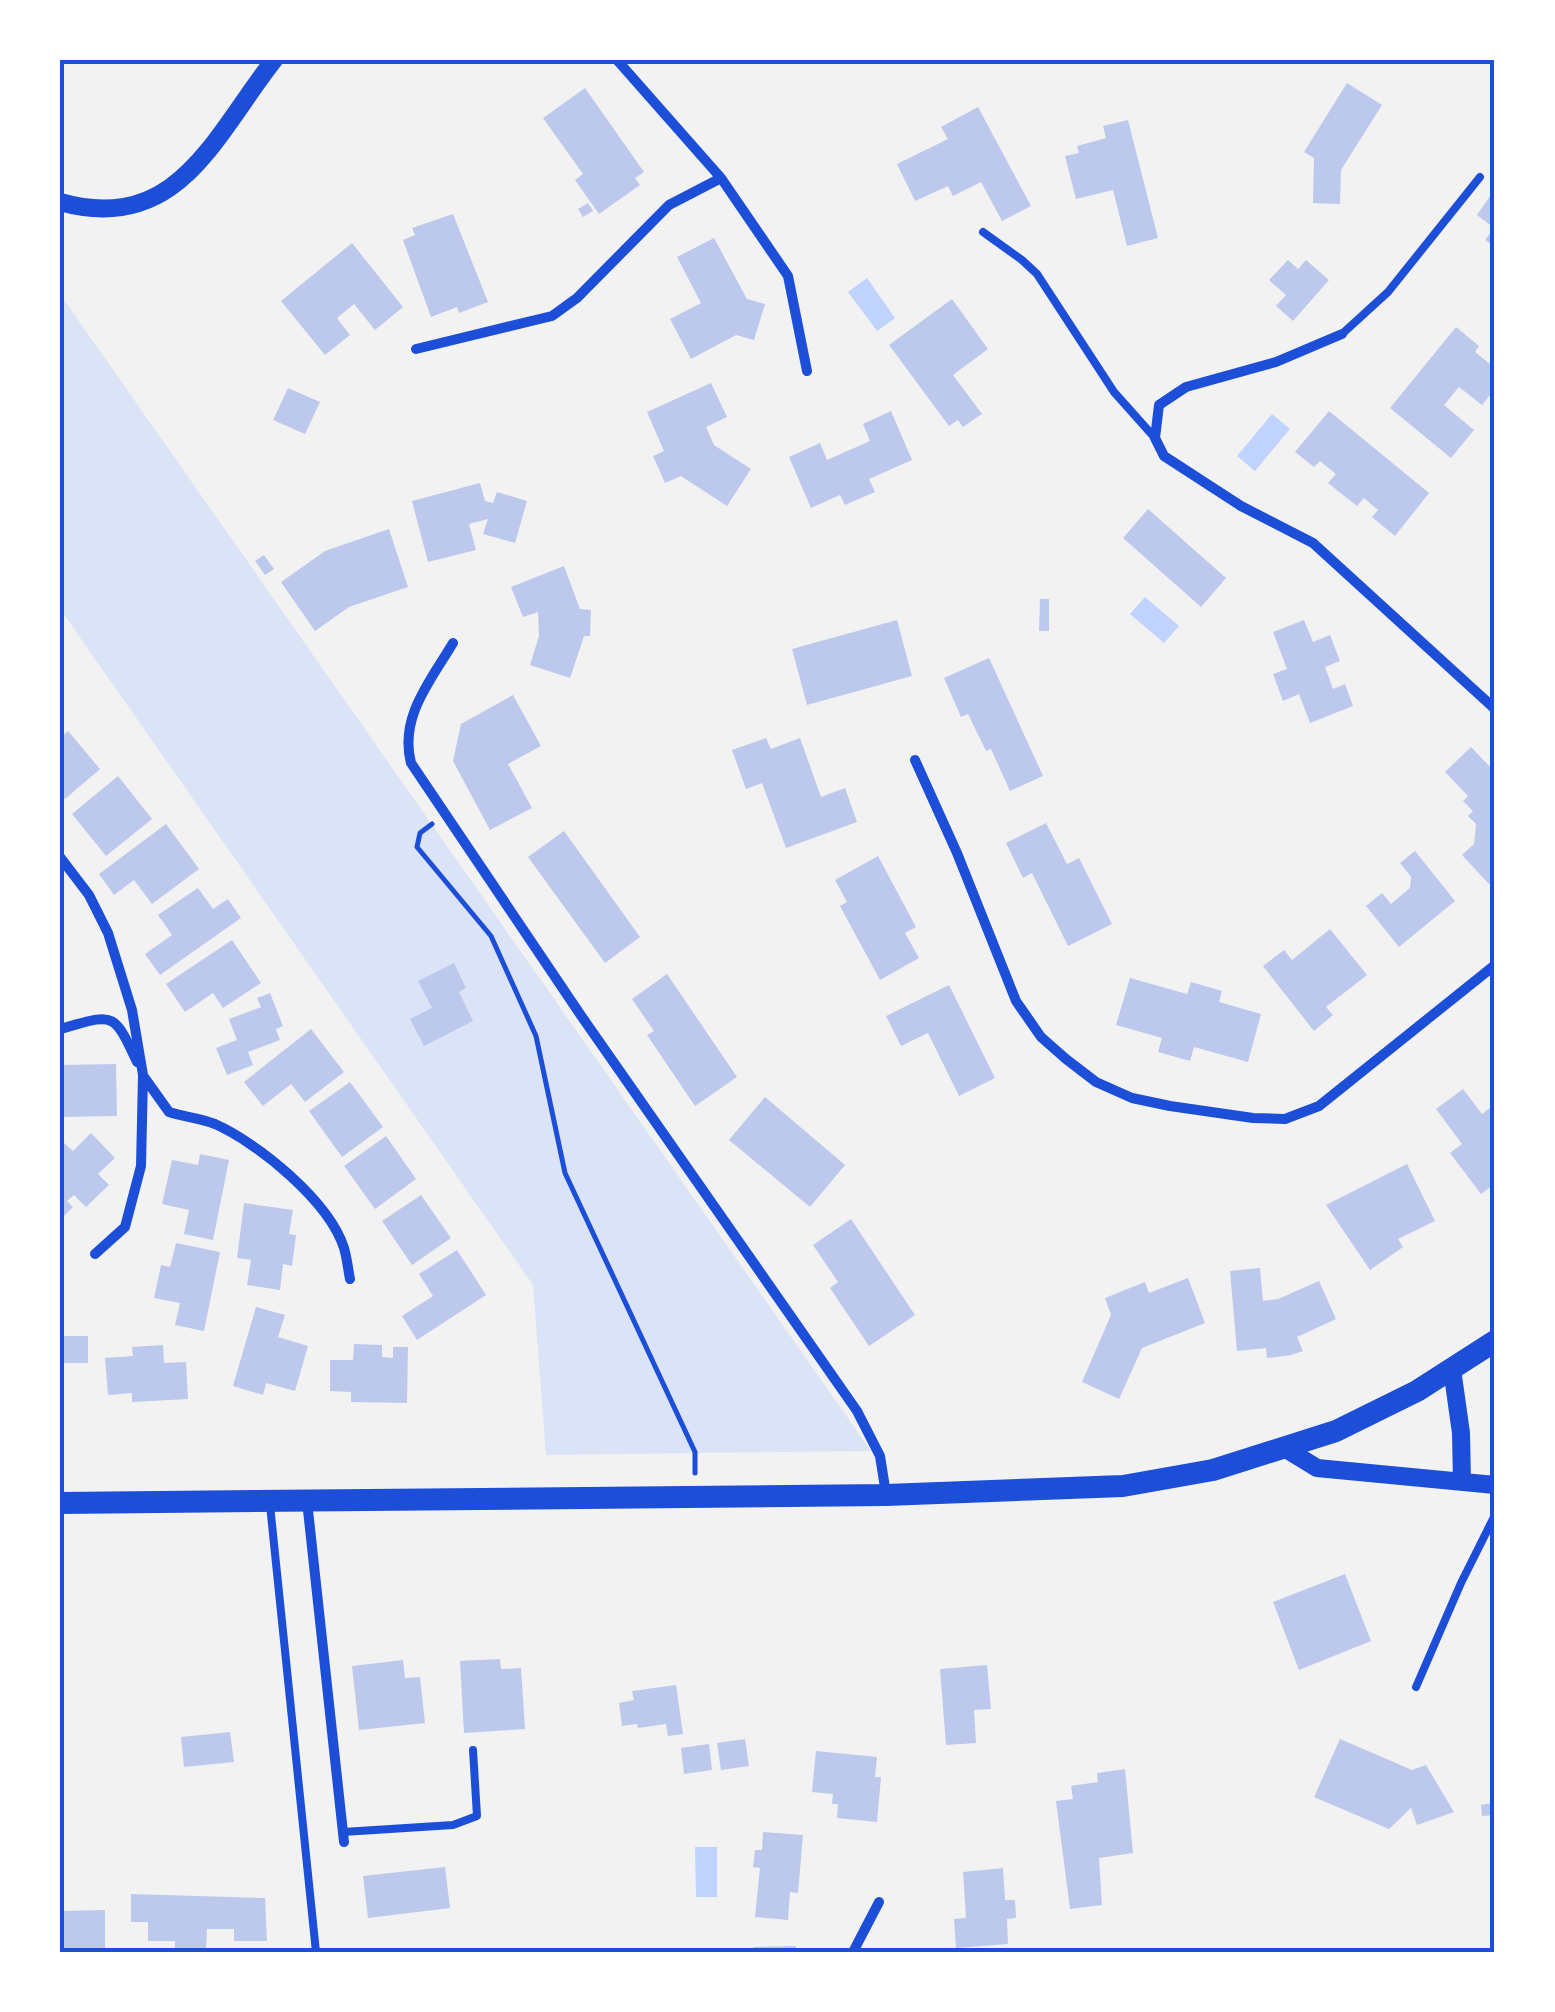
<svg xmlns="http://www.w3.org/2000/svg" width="1555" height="2012" font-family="Barlow,sans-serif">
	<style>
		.green { fill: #dbe4f7 }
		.water { fill: #bfd3fe }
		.building { fill: #bdc9ec }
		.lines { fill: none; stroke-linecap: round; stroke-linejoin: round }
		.path { stroke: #1d4ed8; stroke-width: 5 }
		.service { stroke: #1d4ed8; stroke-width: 8 }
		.minor { stroke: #1d4ed8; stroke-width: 10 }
		.tertiary { stroke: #1d4ed8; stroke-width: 18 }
		.primary { stroke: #1d4ed8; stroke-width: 22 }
		.neatline { fill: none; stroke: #1d4ed8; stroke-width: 4 }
	</style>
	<rect width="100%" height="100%" fill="#f2f2f2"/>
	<path class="green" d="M60,294L871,1451L546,1455L533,1285L60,609Z"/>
	<path class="water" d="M867,278L895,318L877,331L848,292Z
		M1272,414L1290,429L1255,471L1237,456Z
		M1145,597L1179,626L1164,643L1130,614Z
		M695,1847H717V1897H696Z"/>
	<path class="building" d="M1347,83L1382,105L1341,170L1340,204L1313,203L1314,158L1304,152Z
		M585,88L644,172L635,178L640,185L599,214L575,180L583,174L543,118Z
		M978,107L1031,206L1002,221L981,182L953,196L948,186L915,201L897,164L948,139L941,127Z
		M1128,120L1158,238L1127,246L1113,190L1076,199L1065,156L1079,153L1077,146L1106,138L1103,126Z
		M1495,189V247L1485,240L1494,228L1477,215Z
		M588,203L593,211L583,217L578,209Z
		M453,214L488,302L459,313L457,307L431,317L403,240L415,235L412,228Z
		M714,238L747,299L765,304L754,340L736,335L691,359L670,319L701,303L677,257Z
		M352,243L403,307L375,330L354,304L337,318L350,335L325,355L281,301Z
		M1288,260L1298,269L1306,260L1329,280L1293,321L1276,306L1286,295L1269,280Z
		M952,299L988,349L953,375L982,414L963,427L958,420L949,426L889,345Z
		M1456,327L1479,346L1475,352L1495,368V389L1482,405L1459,387L1444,405L1474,430L1451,458L1390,408Z
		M711,383L727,417L706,427L714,445L751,469L727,506L681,476L665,483L653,456L664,451L647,412Z
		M288,388L320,402L305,434L273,420Z
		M891,411L912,460L869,479L875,492L845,505L840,495L811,508L789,457L820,443L827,460L870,441L863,424Z
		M1329,411L1429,493L1395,536L1372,517L1378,510L1364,498L1357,506L1328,483L1336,474L1320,461L1314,467L1295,452Z
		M480,483L485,501L493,503L497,492L527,501L515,543L483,534L488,519L469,524L476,550L428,562L412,501Z
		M1148,509L1226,578L1201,607L1123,538Z
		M389,529L408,587L349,607L315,631L281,582L325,551Z
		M264,555L274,569L265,575L255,561Z
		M564,566L580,609L591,610L590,636H584L570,678L530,665L539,636L538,612L523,617L511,587Z
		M1040,599H1049V631H1039Z
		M897,620L912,676L807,705L792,649Z
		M1304,620L1313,642L1330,635L1340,661L1325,667L1333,689L1345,684L1353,706L1310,723L1299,694L1283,701L1273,674L1287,669L1273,632Z
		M989,658L1043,776L1010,791L991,749L986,751L968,714L961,717L944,678Z
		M513,695L541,746L508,764L532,808L490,830L453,761L461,724Z
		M68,731L100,769L65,799L60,794V738Z
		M766,738L771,749L800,738L821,797L845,788L857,822L786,848L762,783L746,789L732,750Z
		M1471,747L1495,772V879L1489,884L1462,855L1474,844L1476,824L1468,816L1473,811L1463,801L1468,796L1445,772Z
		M118,776L152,819L106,856L72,814Z
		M1046,823L1067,864L1079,858L1112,924L1068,946L1032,873L1023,878L1006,843Z
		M166,824L199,869L152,904L134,880L114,895L99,874Z
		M564,831L640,937L605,963L528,857Z
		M1415,851L1455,901L1399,947L1366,906L1382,893L1391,904L1410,888L1411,877L1400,863Z
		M878,856L916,927L905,933L919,958L880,980L840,906L847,902L835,880Z
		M198,888L213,909L228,899L241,918L160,975L145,954L172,935L158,915Z
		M1330,929L1367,975L1326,1007L1333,1015L1314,1031L1263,966L1284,950L1292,960Z
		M232,940L261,983L223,1008L213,993L185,1012L166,984Z
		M454,963L466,988L459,992L473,1021L424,1046L410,1019L432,1008L418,981Z
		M667,974L737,1077L695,1106L647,1035L654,1031L632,999Z
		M1130,978L1187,994L1191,982L1222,991L1219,1002L1261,1014L1248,1062L1194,1047L1190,1061L1158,1052L1162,1038L1116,1025Z
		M949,985L995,1078L959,1096L928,1033L901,1046L886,1016Z
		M270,993L283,1026L276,1029L280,1040L248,1052L253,1065L227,1075L216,1048L237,1040L229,1019L261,1007L257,998Z
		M311,1029L344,1072L305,1102L291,1084L263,1106L244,1082Z
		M116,1064L117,1116L60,1117V1065Z
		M350,1082L383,1127L342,1157L309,1111Z
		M1463,1089L1482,1114L1495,1104V1184L1481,1194L1450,1153L1462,1144L1436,1109Z
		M765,1097L845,1165L810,1207L729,1140Z
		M91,1133L115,1158L98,1174L109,1185L86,1207L74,1195L67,1201L73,1207L62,1218L60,1147L64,1143L73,1151Z
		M386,1136L416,1179L375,1209L344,1166Z
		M200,1154L229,1160L213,1240L184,1234L189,1210L162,1204L172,1160L198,1165Z
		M1407,1164L1435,1221L1398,1239L1403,1247L1370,1270L1326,1205Z
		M421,1195L451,1238L412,1265L382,1221Z
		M244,1203L293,1210L289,1234L296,1235L292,1266L283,1264L280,1290L247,1285L251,1260L237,1258Z
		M851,1219L915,1315L869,1346L830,1288L838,1282L813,1245Z
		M176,1243L220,1252L204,1331L175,1325L180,1303L154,1298L161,1265L170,1267Z
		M457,1250L486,1295L417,1340L402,1316L433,1296L419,1274Z
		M1260,1268L1263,1301L1278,1299L1319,1281L1336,1319L1297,1337L1303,1351L1291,1355L1267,1358L1266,1348L1237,1351L1230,1271Z
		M1188,1278L1205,1323L1142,1348L1119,1399L1082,1382L1111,1315L1105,1298L1145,1282L1149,1293Z
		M256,1307L285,1315L278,1337L308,1346L295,1391L266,1383L263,1395L233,1386Z
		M60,1336H88V1363H60Z
		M354,1344L382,1345V1357L393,1358V1347H408L407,1403L351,1402V1392L330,1391V1360H353Z
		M163,1345L164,1363L186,1362L188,1399L132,1402V1393L108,1395L105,1358L133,1356L132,1347Z
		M1345,1574L1371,1641L1299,1670L1273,1602Z
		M500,1659L501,1669L521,1668L525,1729L464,1733L460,1661Z
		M403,1660L405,1678L420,1677L425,1723L359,1730L352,1666Z
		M987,1665L991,1709L974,1710L976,1743L946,1745L940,1669Z
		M676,1685L683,1734L668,1736L666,1724L638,1728L637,1724L622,1726L619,1703L634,1700L632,1691Z
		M230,1732L234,1762L184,1767L181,1737Z
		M745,1739L749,1766L721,1770L717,1743Z
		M1340,1739L1412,1770L1426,1765L1454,1812L1417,1825L1411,1808L1389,1829L1314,1797Z
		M709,1744L712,1770L684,1774L681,1748Z
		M816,1751L877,1757L875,1777H881L877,1822L837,1818L838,1804H832L833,1794L812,1792Z
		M1125,1769L1133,1853L1099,1858L1102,1905L1070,1909L1056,1801L1073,1799L1071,1786L1098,1782L1097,1773Z
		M1493,1803L1495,1815L1482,1816L1481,1805Z
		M763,1832L803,1835L798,1893L790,1892L788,1920L755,1917L760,1868L753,1867L755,1850H762Z
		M445,1867L450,1908L368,1918L363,1876Z
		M1003,1868L1005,1900H1015L1016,1918L1007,1919L1008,1944L956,1948L954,1919L966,1918L963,1872Z
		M131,1894L265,1898L267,1941H234V1929H207L206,1948H175V1941H148V1922H131Z
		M105,1910V1952H60V1911Z
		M796,1946V1952H753V1947Z"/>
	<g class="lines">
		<path class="path" d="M432,824L420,833L417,847L491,936L536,1036L565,1173L695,1452V1473"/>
		<path class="service" d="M983,232L1022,260L1037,274L1114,392L1155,438
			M1342,334L1388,292L1480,177
			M270,1505L316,1952
			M1416,1687L1461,1583L1495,1515
			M343,1832L453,1825L477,1816L473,1750"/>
		<path class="minor" d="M617,60L721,178L788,276L807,371
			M1342,334L1276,362L1186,387L1159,405L1155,438L1164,456L1241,506L1313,543L1495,709
			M416,349L552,316L577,298L669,205L721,178
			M453,643C431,680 399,717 411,763L582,1017L857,1411L880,1456L886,1494
			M915,760L957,853L1016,1001L1041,1037L1066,1059L1096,1082L1132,1098L1170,1106L1253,1118L1285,1119L1319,1106L1495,965
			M60,857L89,895L108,933L132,1010L143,1075L141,1166L125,1227L95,1254
			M60,1029C114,1014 113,1010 137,1062
			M144,1077L169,1112C184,1117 200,1118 215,1124C258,1143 329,1201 344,1248C347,1258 348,1269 350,1279
			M307,1501L344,1842
			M853,1952L879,1902"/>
		<path class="tertiary" d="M60,202C178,235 214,136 274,60
			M1452,1369L1461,1433L1462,1482
			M1286,1449L1317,1468L1495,1485"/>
		<path class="primary" d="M60,1503L886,1495L1123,1486L1213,1470L1336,1431L1417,1391L1495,1341"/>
	</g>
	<rect width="1555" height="2012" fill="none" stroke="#ffffff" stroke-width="125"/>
	<rect x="62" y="62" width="1430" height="1888" class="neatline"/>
</svg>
